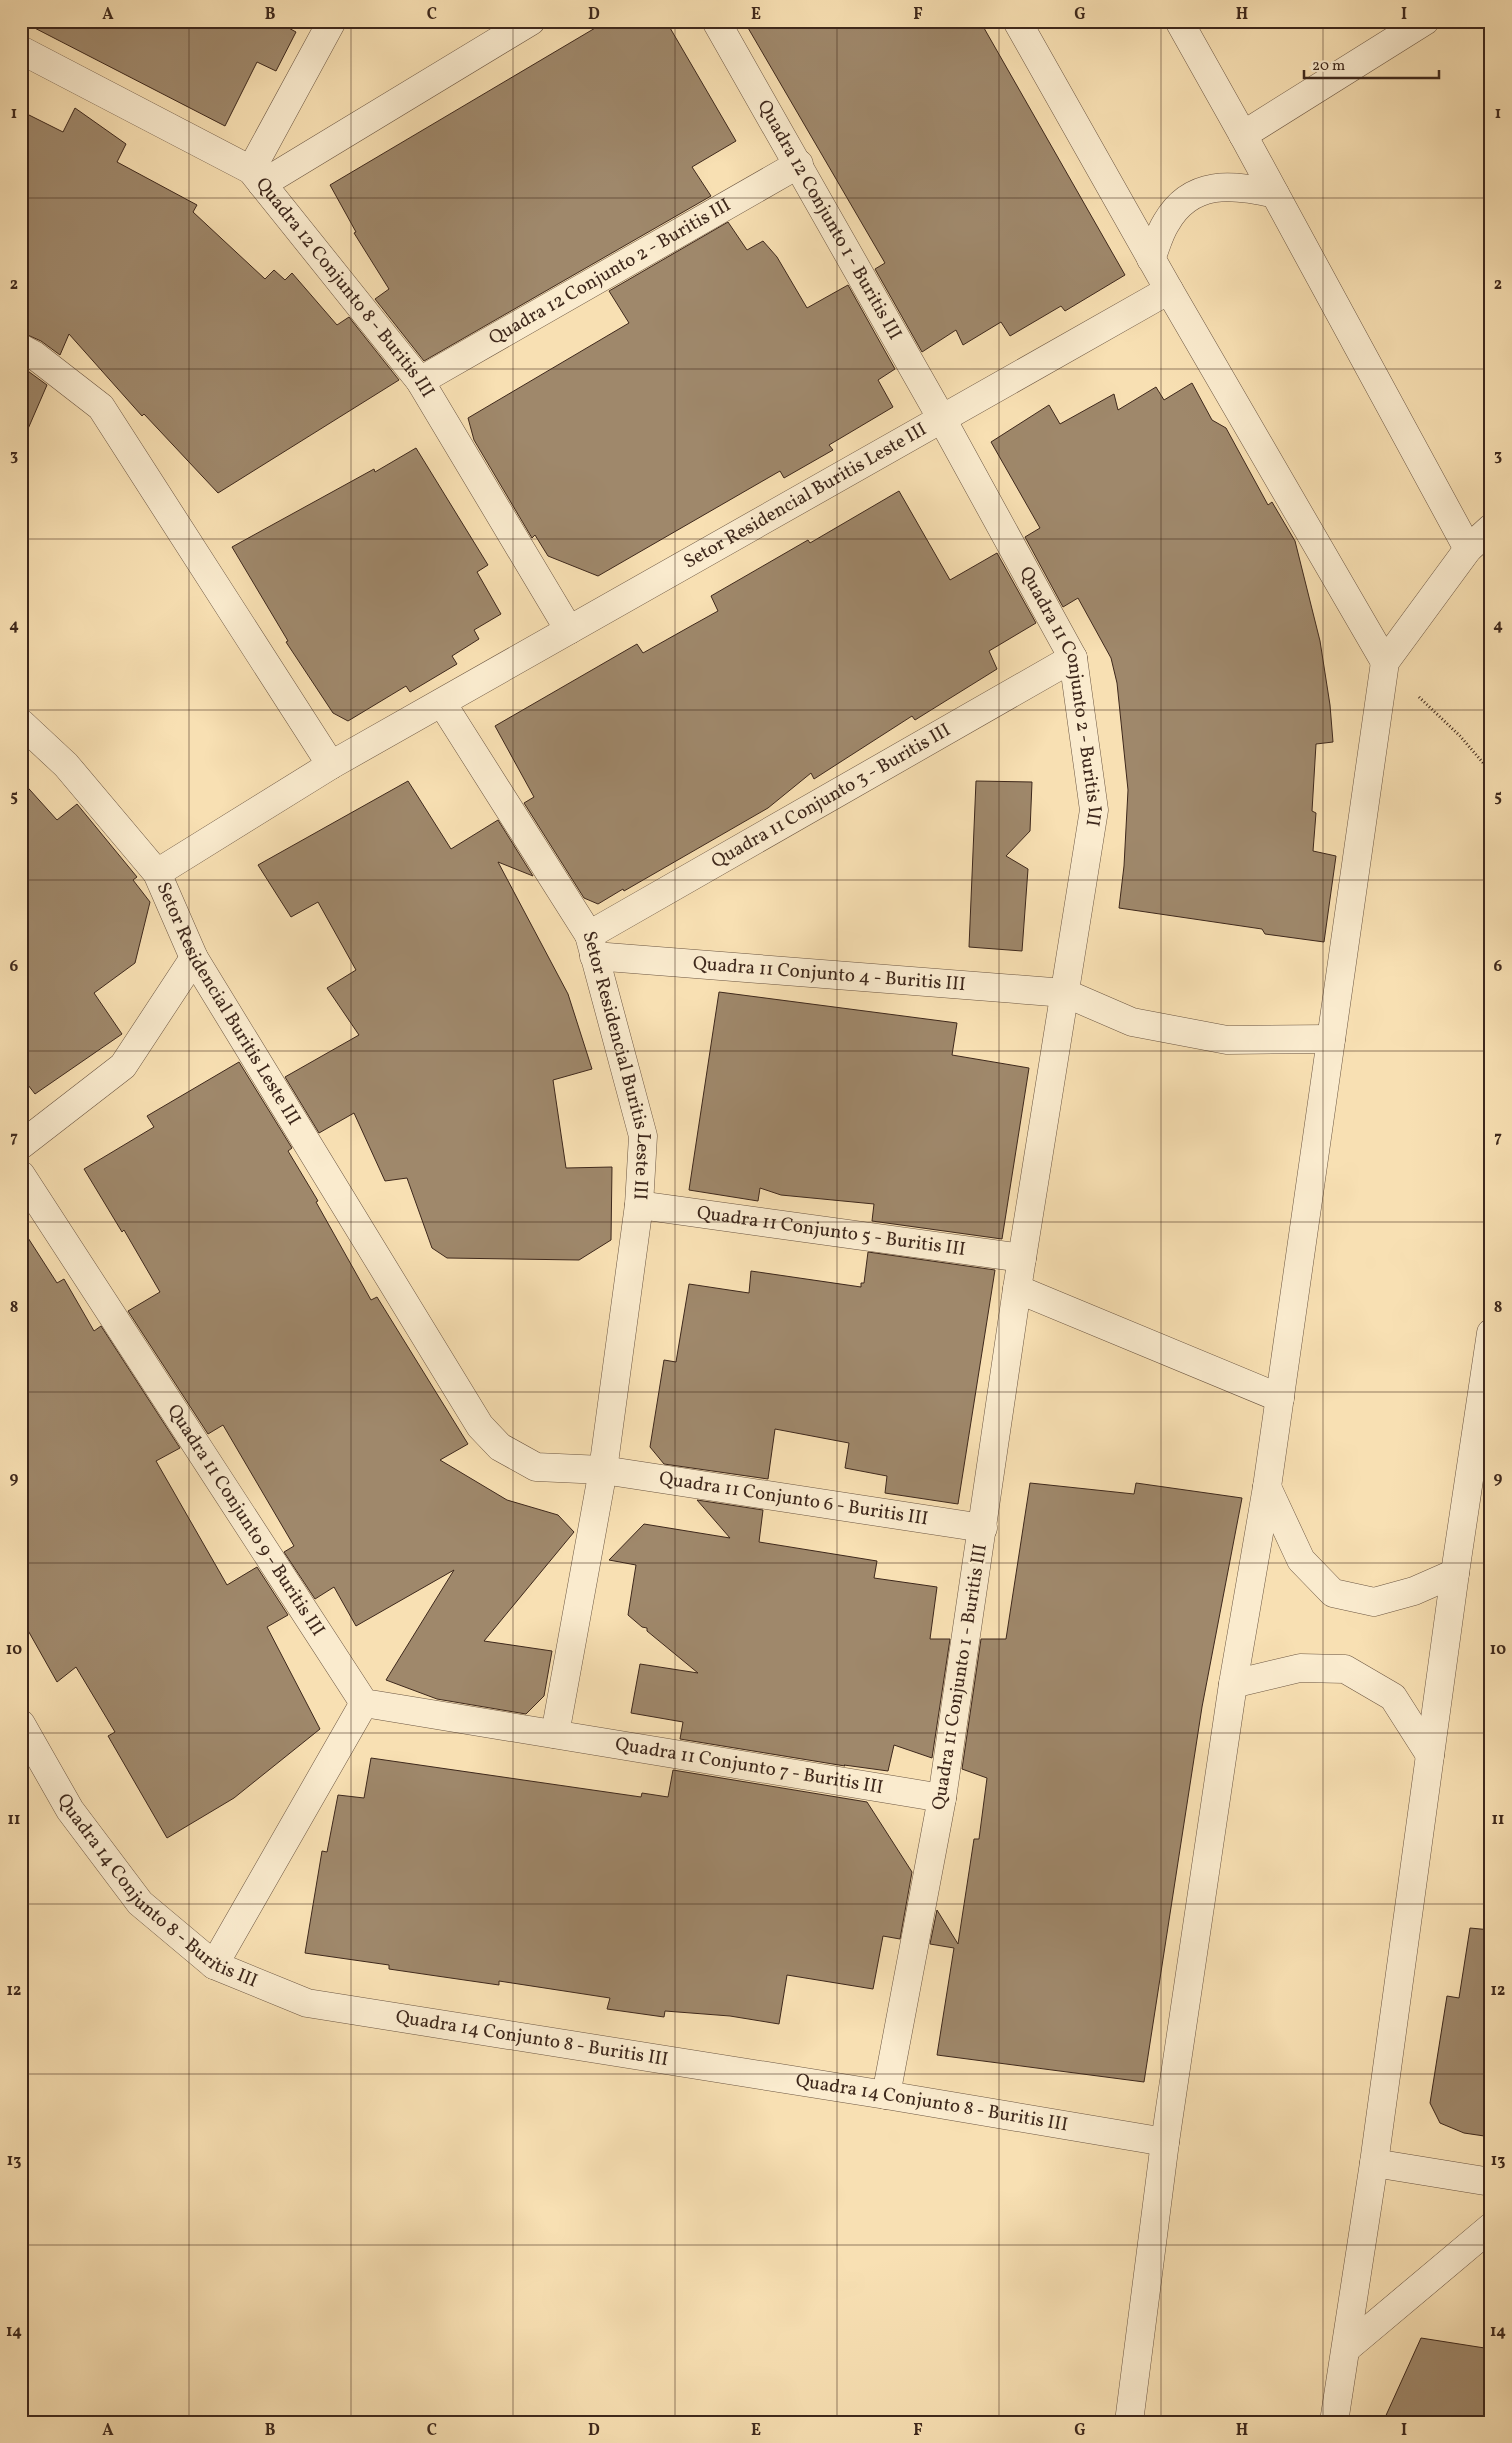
<svg xmlns="http://www.w3.org/2000/svg" width="1512" height="2443" font-family="Vollkorn,serif">
	<style>
		.building { fill: #9f886b; stroke: #3e281c }
		.lines { fill: none; stroke-linecap: round; stroke-linejoin: round }
		.minor-casing { stroke: #6c5642; stroke-width: 29 }
		.path { stroke: #3e281c; stroke-width: 3; stroke-dasharray: 1 2.5; stroke-linecap: butt }
		.minor { stroke: #faebce; stroke-width: 28 }
		.grid { fill: none; stroke: #3e281c; stroke-width: 1; stroke-opacity: 0.55 }
		.labels { text-anchor: middle; dominant-baseline: central; stroke-width: 4.5; stroke-linejoin: round; paint-order: stroke }
		.street-label { font-size: 19px; fill: #3e281c; stroke: #faebce }
		.neatline { fill: none; stroke: #3e281c; stroke-width: 2 }
		.grid-label { font-size: 16px; text-anchor: middle; font-weight: bold; fill: #3e281c }
	</style>
	<rect width="100%" height="100%" fill="#f8e0b3"/>
	<filter id="stains"><feTurbulence type="fractalNoise" baseFrequency=".004" numOctaves="4"/><feColorMatrix values="0 0 0 0 .2 0 0 0 0 .09 0 0 0 0 .02 0 0 0 .5 -.17"/></filter>
	<radialGradient id="worn" r=".72"><stop offset=".6" stop-color="#630" stop-opacity="0"/><stop offset="1" stop-color="#630" stop-opacity=".3"/></radialGradient>
	<path class="building" d="M21,21H276L296,32L276,71L257,62L225,126Z
		M607,21H666L736,141L692,167L711,196L424,361L375,299L389,289L354,233L356,232L330,185Z
		M744,21H980L1125,275L1065,311L1061,306L1010,336L1001,322L963,345L956,330L922,352L875,269L885,263Z
		M75,108L126,144L117,162L197,205L193,212L265,279L274,270L285,280L292,273L337,325L349,317L399,380L218,493L144,414L142,416L69,334L60,355L41,341L21,332V111L63,132Z
		M728,222L747,250L763,241L777,257L807,308L848,285L895,369L878,380L893,407L829,445L833,450L784,478L780,471L598,576L548,556L535,535L532,538L474,440L468,418L629,323L609,291Z
		M21,366L47,385L21,445Z
		M1192,383L1212,420L1226,428L1268,505L1272,502L1295,541L1320,641L1330,705L1333,742L1316,744L1312,811L1316,813L1313,851L1336,856L1324,942L1265,934L1262,929L1119,908L1124,866L1128,790L1117,683L1111,658L1078,598L1063,607L1025,537L1040,528L991,442L1049,405L1060,424L1114,394L1118,410L1156,387L1164,400Z
		M416,448L488,565L477,572L501,614L474,630L479,639L452,656L457,664L410,692L406,686L348,721L333,713L286,642L288,641L232,547L374,469L375,472Z
		M899,491L950,580L997,553L1036,623L989,651L997,669L915,720L912,716L814,779L811,773L768,808L624,891L623,889L598,904L584,898L524,803L534,797L495,726L637,644L643,653L691,626L718,611L711,596L808,540L810,543Z
		M21,780L57,820L77,804L137,877L133,880L150,902L135,963L94,993L122,1034L35,1094L21,1076Z
		M408,781L451,849L498,820L533,876L498,862L568,994L592,1069L553,1080L566,1168L612,1167L611,1240L579,1260L447,1258L432,1248L407,1178L385,1181L354,1113L319,1133L285,1077L359,1035L327,988L356,970L318,902L291,917L258,865Z
		M976,781L1032,782L1030,831L1006,856L1028,869L1022,951L969,947Z
		M719,992L957,1023L952,1055L1029,1068L1002,1239L872,1221L874,1204L781,1195L760,1188L758,1201L689,1190Z
		M239,1062L292,1148L288,1151L318,1201L316,1202L371,1300L377,1297L468,1444L440,1460L507,1500L558,1515L574,1532L484,1641L552,1651L544,1696L526,1714L437,1699L386,1680L454,1570L356,1626L334,1587L315,1599L284,1552L294,1546L223,1425L208,1434L128,1311L160,1292L124,1230L122,1232L84,1169L154,1127L147,1116Z
		M21,1227L57,1283L64,1279L94,1331L101,1326L180,1448L156,1461L227,1585L257,1567L288,1615L267,1627L320,1729L234,1798L167,1838L108,1736L115,1732L76,1667L57,1682L21,1618Z
		M868,1252L995,1270L958,1504L885,1493L887,1476L845,1468L849,1443L775,1429L768,1479L664,1464L650,1447L664,1360L676,1362L689,1284L749,1293L751,1271L861,1287V1283H864Z
		M1030,1483L1134,1494L1136,1483L1242,1498L1202,1707L1144,2082L937,2055L954,1948L930,1944L937,1910L958,1944L974,1839H979L987,1778L962,1769L981,1639H1006Z
		M697,1500L763,1510L759,1542L877,1561L874,1578L937,1587L930,1639H950L932,1758L894,1745L888,1771L844,1765L845,1766L680,1739L683,1722L631,1713L640,1664L698,1673L647,1631V1628L642,1627L628,1615L636,1565L609,1560L644,1524L730,1538Z
		M371,1758L641,1797L642,1793L668,1797L673,1770L867,1802L912,1872L900,1939L883,1936L873,1989L787,1975L779,2024L730,2016L665,2011L664,2017L607,2009L610,1998L499,1981V1985L430,1975L389,1969V1965L305,1953L322,1851L327,1852L338,1795L364,1798Z
		M1470,1928L1491,1930V2137L1464,2133L1440,2123L1430,2103L1447,1996L1459,1998Z
		M1421,2338L1491,2349V2422H1383Z"/>
	<g class="lines">
		<defs>
			<g id="minor">
				<path id="s1" d="M716,21L942,419L1073,658L1094,810L1017,1289L942,1798L886,2095"/>
				<path d="M1017,21L1169,290L1385,662"/>
				<path d="M1179,21L1243,135L1468,549"/>
				<path id="s2" d="M21,50L251,170L420,381L569,630"/>
				<path d="M1243,135L1425,21"/>
				<path d="M251,170L332,21"/>
				<path d="M262,184L531,21"/>
				<path d="M1151,259C1156,247 1159,234 1166,223C1191,179 1233,184 1275,194"/>
				<path d="M21,348L34,355L101,407L331,765"/>
				<path id="s3" d="M420,381L799,164"/>
				<path id="s4" d="M442,703L589,935L643,1136L639,1205L603,1470L555,1734"/>
				<path id="s5" d="M21,723L66,765L157,873L194,958L480,1426L500,1447L536,1467L603,1470L983,1528"/>
				<path id="s6" d="M157,873L331,765L1169,290"/>
				<path id="s7" d="M589,935L1073,658"/>
				<path id="s8" d="M594,956L1065,993L1132,1022L1227,1040L1331,1039"/>
				<path d="M21,1145L123,1066L194,958"/>
				<path id="s9" d="M21,1175L364,1703L942,1798"/>
				<path id="s10" d="M639,1205L1022,1258"/>
				<path d="M1017,1289L1280,1398"/>
				<path d="M1267,1487L1301,1560L1333,1593L1374,1602L1414,1591L1455,1573"/>
				<path d="M1233,1684L1300,1668L1345,1669L1393,1697L1430,1755"/>
				<path id="s11" d="M21,1724L70,1810L140,1903L214,1965L307,2003L886,2095L1165,2142"/>
				<path d="M214,1965L364,1703"/>
				<path d="M1374,2163L1491,2182"/>
				<path d="M1347,2348L1491,2227"/>
				<path d="M1129,2422L1165,2142L1233,1684L1267,1487L1385,662L1468,549L1491,528"/>
				<path d="M1334,2422L1374,2163L1455,1573L1491,1333"/>
			</g>
		</defs>
		<use href="#minor" class="minor-casing"/>
		<path class="path" d="M1419,697L1460,736L1491,772"/>
		<use href="#minor" class="minor"/>
	</g>
	<path class="grid" d="M189,21V2422M351,21V2422M513,21V2422M675,21V2422M837,21V2422M999,21V2422M1161,21V2422M1323,21V2422M21,198H1491M21,369H1491M21,539H1491M21,710H1491M21,880H1491M21,1051H1491M21,1222H1491M21,1392H1491M21,1563H1491M21,1733H1491M21,1904H1491M21,2074H1491M21,2245H1491"/>
	<g class="labels">
		<g class="street-label">
			<text stroke="none"><textPath href="#s1" startOffset="229">Quadra 12 Conjunto 1 - Buritis III</textPath></text>
			<text stroke="none"><textPath href="#s3" startOffset="219">Quadra 12 Conjunto 2 - Buritis III</textPath></text>
			<text stroke="none"><textPath href="#s2" startOffset="410">Quadra 12 Conjunto 8 - Buritis III</textPath></text>
			<text stroke="none"><textPath href="#s6" startOffset="750">Setor Residencial Buritis Leste III</textPath></text>
			<text stroke="none"><textPath href="#s1" startOffset="764">Quadra 11 Conjunto 2 - Buritis III</textPath></text>
			<text stroke="none"><textPath href="#s7" startOffset="279">Quadra 11 Conjunto 3 - Buritis III</textPath></text>
			<text stroke="none"><textPath href="#s8" startOffset="236">Quadra 11 Conjunto 4 - Buritis III</textPath></text>
			<text stroke="none"><textPath href="#s5" startOffset="352">Setor Residencial Buritis Leste III</textPath></text>
			<text stroke="none"><textPath href="#s4" startOffset="409">Setor Residencial Buritis Leste III</textPath></text>
			<text stroke="none"><textPath href="#s10" startOffset="194">Quadra 11 Conjunto 5 - Buritis III</textPath></text>
			<text stroke="none"><textPath href="#s5" startOffset="1174">Quadra 11 Conjunto 6 - Buritis III</textPath></text>
			<text stroke="none"><textPath href="#s9" startOffset="412">Quadra 11 Conjunto 9 - Buritis III</textPath></text>
			<text transform="translate(960 1677) rotate(-81)">Quadra 11 Conjunto 1 - Buritis III</text>
			<text stroke="none"><textPath href="#s9" startOffset="1020">Quadra 11 Conjunto 7 - Buritis III</textPath></text>
			<text stroke="none"><textPath href="#s11" startOffset="220">Quadra 14 Conjunto 8 - Buritis III</textPath></text>
			<text stroke="none"><textPath href="#s11" startOffset="640">Quadra 14 Conjunto 8 - Buritis III</textPath></text>
			<text stroke="none"><textPath href="#s11" startOffset="1045">Quadra 14 Conjunto 8 - Buritis III</textPath></text>
		</g>
	</g>
	<rect width="1512" height="2443" fill="none" stroke="#f8e0b3" stroke-width="55"/>
	<path d="M1304 70v8h135v-8" fill="none" stroke="#3e281c" stroke-width="2.5"/>
	<text x="1312" y="70" font-size="15" fill="#3e281c" stroke="#faebce" stroke-width="4" paint-order="stroke">20 m</text>
	<rect x="28" y="28" width="1456" height="2388" class="neatline"/>
	<g class="grid-label">
		<text x="108" y="19">A</text>
		<text x="270" y="19">B</text>
		<text x="432" y="19">C</text>
		<text x="594" y="19">D</text>
		<text x="756" y="19">E</text>
		<text x="918" y="19">F</text>
		<text x="1080" y="19">G</text>
		<text x="1242" y="19">H</text>
		<text x="1404" y="19">I</text>
		<text x="14" y="118">1</text>
		<text x="1498" y="118">1</text>
		<text x="14" y="289">2</text>
		<text x="1498" y="289">2</text>
		<text x="14" y="460">3</text>
		<text x="1498" y="460">3</text>
		<text x="14" y="630">4</text>
		<text x="1498" y="630">4</text>
		<text x="14" y="801">5</text>
		<text x="1498" y="801">5</text>
		<text x="14" y="971">6</text>
		<text x="1498" y="971">6</text>
		<text x="14" y="1142">7</text>
		<text x="1498" y="1142">7</text>
		<text x="14" y="1312">8</text>
		<text x="1498" y="1312">8</text>
		<text x="14" y="1483">9</text>
		<text x="1498" y="1483">9</text>
		<text x="14" y="1654">10</text>
		<text x="1498" y="1654">10</text>
		<text x="14" y="1824">11</text>
		<text x="1498" y="1824">11</text>
		<text x="14" y="1995">12</text>
		<text x="1498" y="1995">12</text>
		<text x="14" y="2165">13</text>
		<text x="1498" y="2165">13</text>
		<text x="14" y="2336">14</text>
		<text x="1498" y="2336">14</text>
		<text x="108" y="2435">A</text>
		<text x="270" y="2435">B</text>
		<text x="432" y="2435">C</text>
		<text x="594" y="2435">D</text>
		<text x="756" y="2435">E</text>
		<text x="918" y="2435">F</text>
		<text x="1080" y="2435">G</text>
		<text x="1242" y="2435">H</text>
		<text x="1404" y="2435">I</text>
	</g>
	<rect width="100%" height="100%" filter="url(#stains)"/>
	<rect width="100%" height="100%" fill="url(#worn)"/>
</svg>
